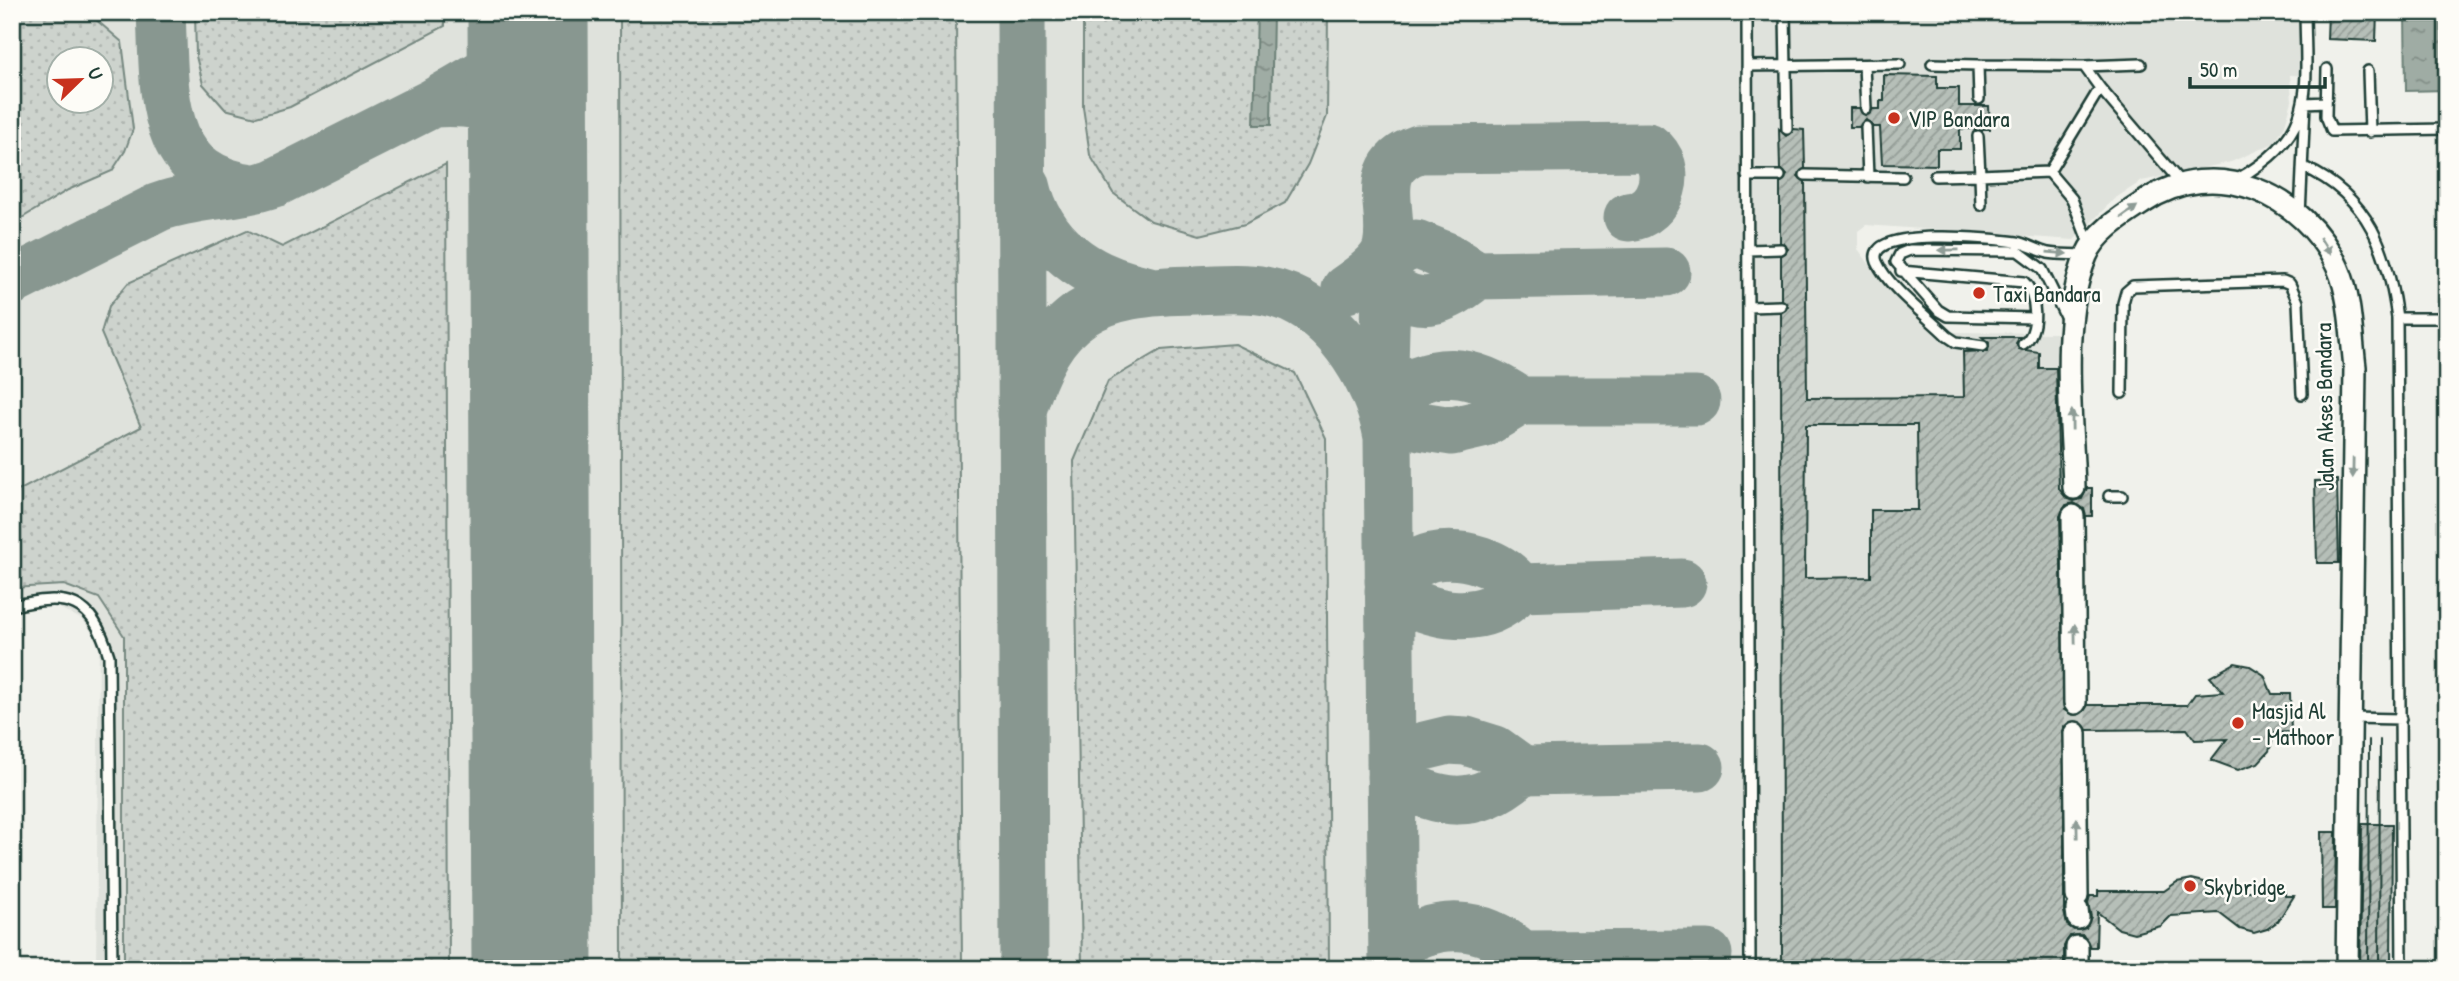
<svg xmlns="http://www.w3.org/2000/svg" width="2459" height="981" font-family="'Patrick Hand',sans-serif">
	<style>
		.built { fill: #dfe2dc; fill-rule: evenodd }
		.grass { fill: url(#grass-dots); stroke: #768880; stroke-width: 2; fill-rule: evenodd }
		.water { fill: url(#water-ripples); stroke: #6c8077; stroke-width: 2 }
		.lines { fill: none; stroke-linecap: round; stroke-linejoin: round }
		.taxiway { stroke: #889790; stroke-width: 49 }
		.runway { stroke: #889790; stroke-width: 121 }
		.building { fill: url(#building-hatch); stroke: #1f3d34; stroke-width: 2; fill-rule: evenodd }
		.tertiary-tunnel { stroke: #c6cdc6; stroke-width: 21; stroke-dasharray: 21 10; stroke-linecap: butt }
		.service-casing { stroke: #1f3d34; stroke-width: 14 }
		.tertiary-casing { stroke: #1f3d34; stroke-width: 26 }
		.service { stroke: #fdfcf7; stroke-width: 9 }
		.tertiary { stroke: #fdfcf7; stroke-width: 21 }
		.tram { stroke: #1f3d34; stroke-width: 2 }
		.oneway { fill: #8e9c96 }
		.poi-dot { fill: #c8321e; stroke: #fdfcf7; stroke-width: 2.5 }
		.labels { text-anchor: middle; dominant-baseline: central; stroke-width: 5; stroke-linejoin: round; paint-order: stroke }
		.poi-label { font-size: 23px; fill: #1f3d34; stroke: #fdfcf7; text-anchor: start }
		.street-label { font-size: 23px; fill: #1f3d34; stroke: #fdfcf7 }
	</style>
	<defs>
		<pattern id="grass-dots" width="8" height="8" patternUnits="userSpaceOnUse" patternTransform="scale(1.75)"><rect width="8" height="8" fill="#cdd3cd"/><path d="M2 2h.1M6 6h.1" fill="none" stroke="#b0b6b1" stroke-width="1.8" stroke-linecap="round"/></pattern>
		<pattern id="water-ripples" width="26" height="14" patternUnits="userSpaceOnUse" patternTransform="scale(1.75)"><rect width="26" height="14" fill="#9faca4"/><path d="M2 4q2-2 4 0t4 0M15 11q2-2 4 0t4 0" fill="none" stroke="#818d86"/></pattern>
		<pattern id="building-hatch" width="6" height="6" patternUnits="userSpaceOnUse" patternTransform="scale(1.75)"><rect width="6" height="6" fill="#b6bfb8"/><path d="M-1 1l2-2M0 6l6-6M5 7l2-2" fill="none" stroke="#939c96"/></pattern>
	</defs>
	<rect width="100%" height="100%" fill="#f0f1eb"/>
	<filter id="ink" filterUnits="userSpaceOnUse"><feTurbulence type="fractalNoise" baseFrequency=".0143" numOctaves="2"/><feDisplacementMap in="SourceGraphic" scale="14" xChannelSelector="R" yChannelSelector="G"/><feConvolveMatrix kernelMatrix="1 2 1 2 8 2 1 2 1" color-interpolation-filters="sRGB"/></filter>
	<g filter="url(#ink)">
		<path class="built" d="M12,12H2311L2310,76L2290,75L2292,101L2285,125L2274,143L2231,162L2142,181L2114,199L2074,240L1866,225L1858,231V249L1879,277L1935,332L2061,333L2064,969H96L99,642L83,620L48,602L12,612ZM60,60H102V102H60Z"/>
		<path class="grass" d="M12,12H87L122,42L133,129L125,151L112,171L68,190L12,224ZM60,60H102V102H60Z
			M195,12H445V26L290,107L256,117L225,109L203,84L196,56Z
			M620,12H956L962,969H622Z
			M1083,12H1328L1327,116L1308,164L1285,203L1245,224L1200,235L1151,221L1113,193L1090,155L1083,107Z
			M446,164L449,969H124V636L99,598L64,585L12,588V494L141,427L101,333L109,306L128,283L247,230L282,247Z
			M1234,344L1295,373L1326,438L1329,969H1082L1074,461L1108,381L1161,350Z"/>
		<path class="water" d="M1257,12H1273L1271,125H1254Z
			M2405,12H2447V90L2406,91Z"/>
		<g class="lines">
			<path class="taxiway" d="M161,12C165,88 155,177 253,188
				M1021,12L1024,969
				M433,103C506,99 516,118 529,184
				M1026,185C1039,245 1088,279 1146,290
				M1374,273C1410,310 1438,309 1477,275
				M1366,279L1401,250L1416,244L1448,257L1477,275L1666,272
				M12,281L159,207C196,194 237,196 274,183L433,103L486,72L516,39L523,12
				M1346,289C1359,280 1383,264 1387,247C1396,209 1366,167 1419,149L1648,147C1676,167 1662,214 1628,217
				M1520,401C1472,367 1433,362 1384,400L1420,426L1452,431L1482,424L1520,401H1696
				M1383,408L1387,248
				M1021,414C1050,311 1095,291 1196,290C1219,289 1243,287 1265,291C1331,302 1377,376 1388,437L1393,969
				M1389,581C1402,572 1416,561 1432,557C1463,551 1501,562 1520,588L1682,583
				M1389,591C1431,617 1484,629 1520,588
				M1391,763L1420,747L1449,740L1466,741L1495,750L1523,770L1700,767
				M1391,777C1439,806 1478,812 1523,770
				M1393,949C1435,918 1483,919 1522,955L1708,954"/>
			<path class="runway" d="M528,12L532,969"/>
		</g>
		<path class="building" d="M2328,12H2377L2376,41L2327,39Z
			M1884,75L1937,76V88H1959V106H1989L1990,129H1960V149H1937V165L1882,164L1880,127H1873L1866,120L1859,127H1850V108H1859L1866,116L1873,109H1880V101H1884Z
			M1779,129L1786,136L1794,129L1804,130L1805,168L1798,176L1805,182L1807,398L1964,397L1963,352L1988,351L1989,343L1982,337H2020L2016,343L2019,349L2039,352V368H2056L2059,489L2067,499L2074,501L2082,499L2087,488H2092V516H2086L2084,509L2074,503L2066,505L2060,516L2064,710L2076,716L2082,714L2088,705H2187L2195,694L2223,692L2210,677L2235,663L2250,666L2264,675L2272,694H2290L2291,732L2275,733L2269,751L2258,763L2238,770L2211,760L2227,739L2195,740L2187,729L2087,730L2082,722L2076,720L2064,726V912L2067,925L2074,930L2086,928L2091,917L2088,903L2090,896H2098V891H2164L2177,882L2192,879L2204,882L2214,891H2285V896H2294L2278,921L2267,929L2254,933L2240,929L2219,913L2171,916L2161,926L2134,933L2119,929L2097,912L2096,947H2090L2083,935L2070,936L2064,946V969H1782L1781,313L1788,306L1781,299V256L1788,249L1780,242V183L1787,175L1780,169ZM1806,425H1917L1918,510H1871V577L1805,578Z
			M2337,480L2339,563H2317L2315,481Z
			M2362,824H2392L2391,969H2360Z
			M2321,832H2336L2335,909H2322Z"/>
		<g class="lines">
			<path class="tertiary-tunnel" d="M2075,733V703"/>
			<defs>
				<path id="service" d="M1747,12H1825
					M2249,12L2305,13
					M1785,13L1787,129
					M1747,15L1750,969
					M1932,64L1978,65
					M1864,65L1866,109
					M1747,66L1900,64
					M2084,66L2141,64
					M2327,69L2326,116L2332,131L2447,129
					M2368,71L2370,132
					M1979,99L1978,65L2084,66L2100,88
					M1866,127L1868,177
					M1978,136L1980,175L2049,172L2100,88L2181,183
					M2304,167C2370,197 2388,252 2397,318L2402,969
					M2049,172L2072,199L2090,246
					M1805,175L1903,177
					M1747,176H1780
					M1935,176L1980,175L1981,205
					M2236,180C2317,133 2306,95 2305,12
					M2300,216L2305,103L2326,102
					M1748,250L1781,249
					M1901,271L2024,282C2037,294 2040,333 2023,344
					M1748,307L1781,306
					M2034,318L1948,316L1938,310L1896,262L1900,254L1910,250L2018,251L2042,269L2066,318
					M2397,318H2447
					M1983,346L1956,342L1947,336C1928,317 1887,286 1877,262C1862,225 1998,239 2017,242C2027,244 2037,250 2048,253C2059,255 2073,254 2085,255
					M2122,393L2123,303L2126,292L2133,286L2283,281L2290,284L2298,302L2302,394
					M2109,496H2122
					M12,606C68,593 92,598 109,656L112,969
					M2350,718L2401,719"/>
				<path id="tertiary" d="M2074,488C2072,418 2059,321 2086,256C2096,232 2124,215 2144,202C2215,154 2304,193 2338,268C2351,297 2351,335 2355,367L2347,969
					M2073,516L2075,703
					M2075,733L2077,896
					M2077,910L2078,918
					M2077,947V969"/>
			</defs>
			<use href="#service" class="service-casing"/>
			<use href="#tertiary" class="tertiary-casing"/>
			<use href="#service" class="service"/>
			<use href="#tertiary" class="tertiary"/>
			<path class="tram" d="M2368,969L2369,740
				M2379,969L2380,740"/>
		</g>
		<defs><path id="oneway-solid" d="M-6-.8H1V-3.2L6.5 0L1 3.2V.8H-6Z" transform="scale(1.75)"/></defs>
		<g class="oneway">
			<use href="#oneway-solid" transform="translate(2129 212) rotate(-35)"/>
			<use href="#oneway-solid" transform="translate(2325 246) rotate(58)"/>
			<use href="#oneway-solid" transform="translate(1949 250) rotate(179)"/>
			<use href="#oneway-solid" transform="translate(2057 253) rotate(5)"/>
			<use href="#oneway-solid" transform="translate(2072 420) rotate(-91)"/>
			<use href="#oneway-solid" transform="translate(2353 468) rotate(91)"/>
			<use href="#oneway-solid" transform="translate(2075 634) rotate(-91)"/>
			<use href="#oneway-solid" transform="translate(2077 828) rotate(-91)"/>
		</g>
	</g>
	<g class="poi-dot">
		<circle cx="1894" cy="118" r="7"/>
		<circle cx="1979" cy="293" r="7"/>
		<circle cx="2238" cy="723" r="7"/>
		<circle cx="2190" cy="886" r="7"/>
	</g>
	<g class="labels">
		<g class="poi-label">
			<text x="1908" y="118">VIP Bandara</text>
			<text x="1993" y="293">Taxi Bandara</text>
			<text x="2252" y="710">Masjid Al<tspan x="2252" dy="26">- Mathoor</tspan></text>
			<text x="2204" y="886">Skybridge</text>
		</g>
		<g class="street-label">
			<text transform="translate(2324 407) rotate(-91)">Jalan Akses Bandara</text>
		</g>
	</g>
	<rect width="2459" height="981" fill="none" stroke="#fdfcf7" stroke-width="42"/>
	<rect x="21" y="21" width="2417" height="939" fill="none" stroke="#1f3d34" stroke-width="2.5" filter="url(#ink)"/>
	<g transform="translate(80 80) rotate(67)"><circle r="33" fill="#fdfcf7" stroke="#a4b0a9" stroke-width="2"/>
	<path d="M0-5L12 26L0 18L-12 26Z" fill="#c8321e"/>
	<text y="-10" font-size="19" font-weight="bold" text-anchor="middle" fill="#1f3d34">U</text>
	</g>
	<path d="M2190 77v10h135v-10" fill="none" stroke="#1f3d34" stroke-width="3.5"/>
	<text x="2200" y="77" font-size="21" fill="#1f3d34" stroke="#fdfcf7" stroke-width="5" paint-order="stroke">50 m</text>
</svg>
